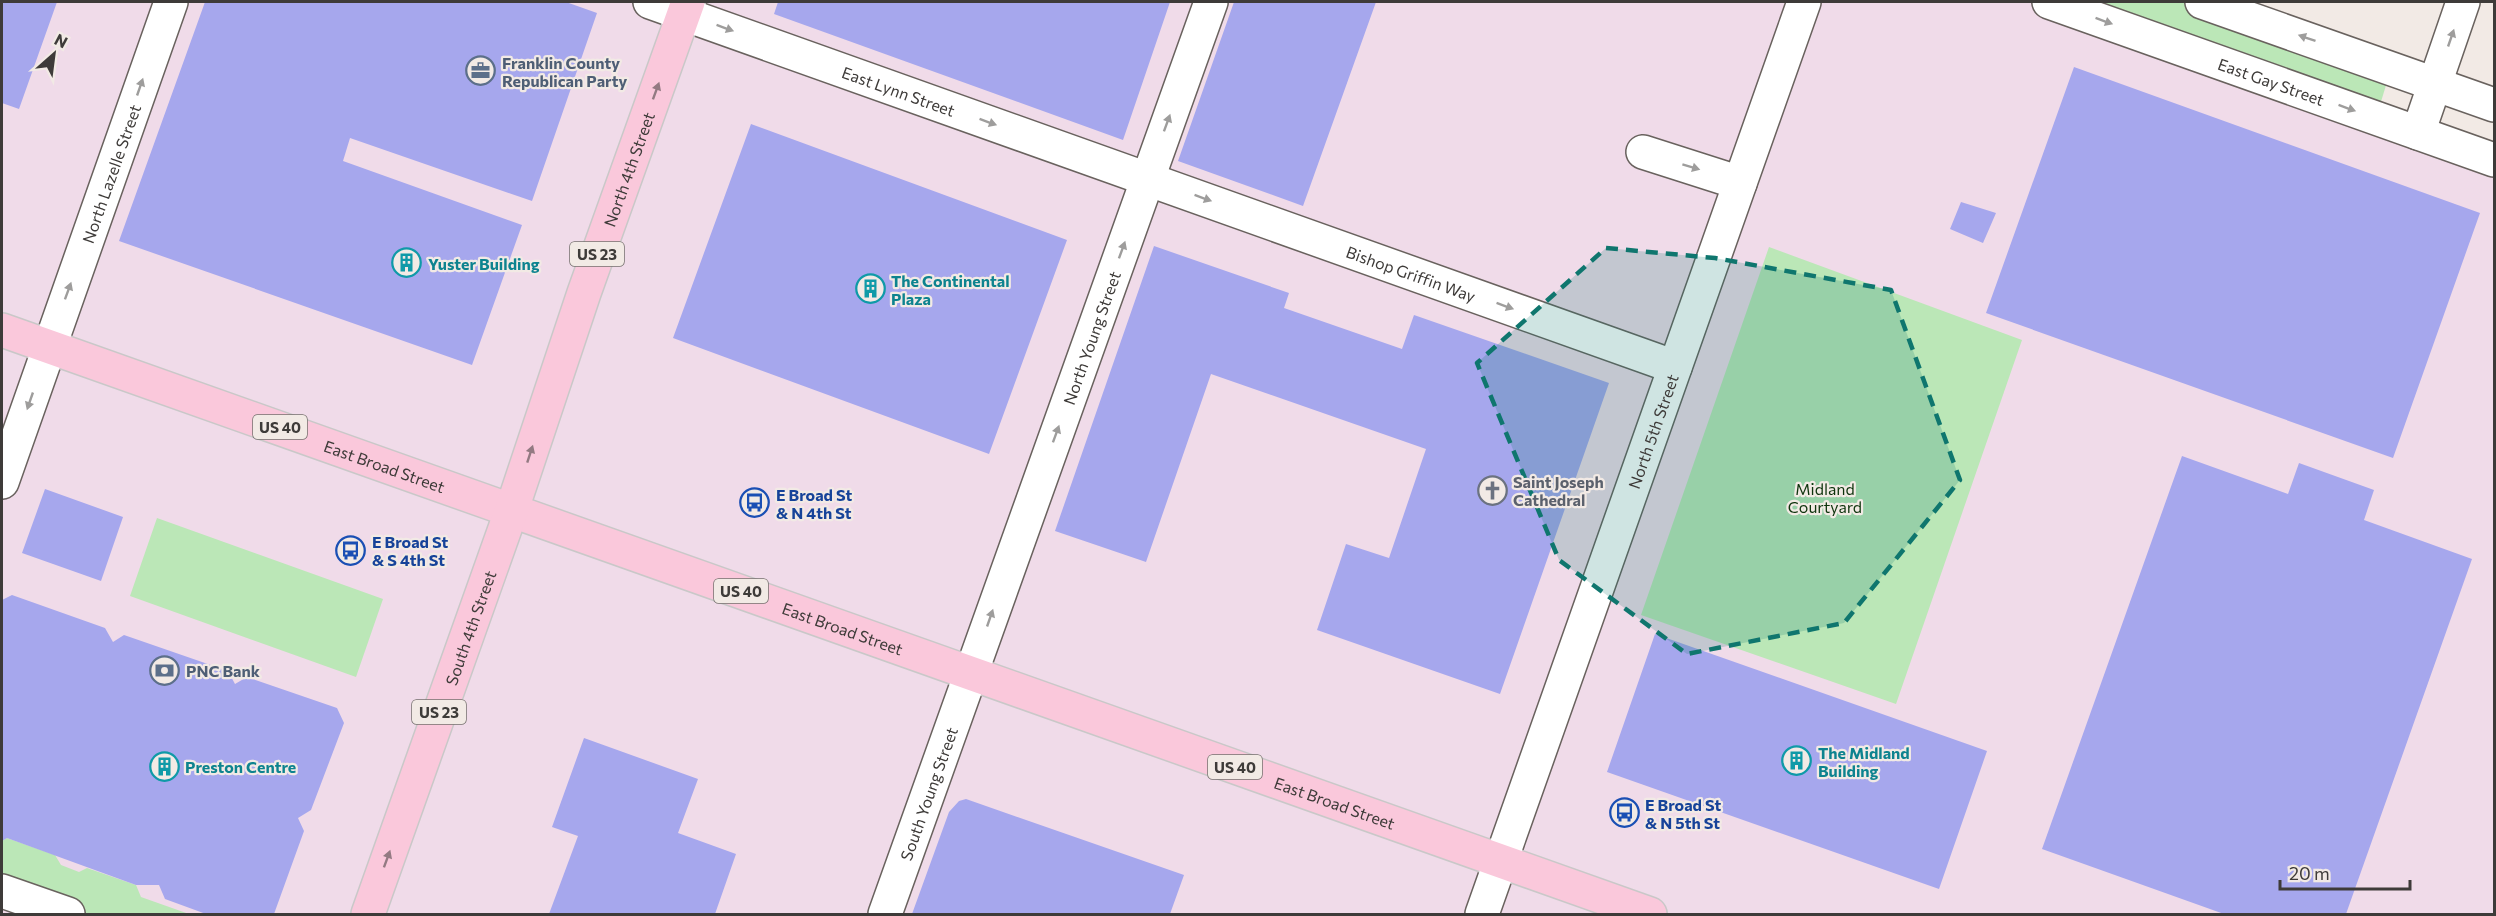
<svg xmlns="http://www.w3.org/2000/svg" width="2496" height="916" font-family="Commissioner,sans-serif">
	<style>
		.commercial { fill: #f0dbe9 }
		.green { fill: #bbe7b7 }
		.building { fill: #a6a7ed }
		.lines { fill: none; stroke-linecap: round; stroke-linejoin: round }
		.minor-casing { stroke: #69625e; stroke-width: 36 }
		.major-casing { stroke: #c9c8c8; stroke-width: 36 }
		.minor { stroke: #fff; stroke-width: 33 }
		.major { stroke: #fac8db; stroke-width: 33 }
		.oneway { fill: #9e9d9c }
		.oneway2 { fill: #937a82 }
		.marked { fill: #0f766e; fill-opacity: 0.2; stroke: #0f766e; stroke-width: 4.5; stroke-dasharray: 12 8; stroke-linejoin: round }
		.labels { text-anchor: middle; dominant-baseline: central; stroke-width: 4.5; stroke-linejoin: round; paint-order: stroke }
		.shield { fill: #f2eae5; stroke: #74706d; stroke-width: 1.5 }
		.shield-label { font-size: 15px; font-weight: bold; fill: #3e3b39 }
		.service-label { font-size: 16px; font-weight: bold; fill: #4e5e75; stroke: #f2eae5; text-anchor: start }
		.street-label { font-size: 16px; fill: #3e3b39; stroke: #f2eae5 }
		.culture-label { font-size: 16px; font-weight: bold; fill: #0d838f; stroke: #f2eae5; text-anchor: start }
		.worship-label { font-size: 16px; font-weight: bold; fill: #5b616d; stroke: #f2eae5; text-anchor: start }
		.park-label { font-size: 16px; fill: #0d330c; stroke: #f2eae5 }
		.transit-label { font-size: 16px; font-weight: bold; fill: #164399; stroke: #f2eae5; text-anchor: start }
	</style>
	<rect width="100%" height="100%" fill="#f2eae5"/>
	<path class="commercial" d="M2,2H2049L2494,156V914H2Z"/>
	<path class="green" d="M2049,2H2202L2387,82L2376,118Z
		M1769,247L2022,340L1896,704L1641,615Z
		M157,518L383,599L356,677L130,596Z
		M7,838L55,855L61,865L79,872L87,868L136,885L141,897L189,914H18L2,909V841Z"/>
	<path class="building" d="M2,2H57L19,109L2,103Z
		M205,2H566L597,13L532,201L350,138L343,161L522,225L472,365L119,241Z
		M778,2H1170L1123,140L774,14Z
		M1234,2H1376L1303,206L1178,161Z
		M2074,67L2480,213L2393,458L1986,313Z
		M751,124L1067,240L989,454L673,338Z
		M1961,202L1996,213L1983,243L1950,229Z
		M1154,246L1289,293L1284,308L1402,349L1414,315L1609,383L1500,694L1317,630L1346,544L1389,558L1426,449L1211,374L1146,562L1055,531Z
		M2182,456L2288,494L2299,463L2374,490L2364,520L2472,559L2346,914H2224L2042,849Z
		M45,489L123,517L101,581L22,553Z
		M12,595L105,628L113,642L124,635L228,671L235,684L247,677L337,708L344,723L311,810L298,818L304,831L274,914H206L165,899L159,885H136L7,838L2,841V600Z
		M1655,634L1987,751L1939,889L1607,772Z
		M584,738L698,779L678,833L736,854L715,914H549L578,836L552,827Z
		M966,799L1184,875L1170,914H912L949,812L959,801Z"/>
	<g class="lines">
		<defs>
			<g id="minor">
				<path id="s1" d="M650,2L1675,367"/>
				<path id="s2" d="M2049,2L2494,160"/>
				<path d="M2202,2L2494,105"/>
				<path d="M2418,133L2463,2"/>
				<path d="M1643,152L1740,183"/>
				<path id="s3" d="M2,482L171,2"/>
				<path d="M2,891L68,914"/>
				<path id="s4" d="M885,914L1211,2"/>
				<path id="s5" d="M1482,914L1804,2"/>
			</g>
			<g id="major">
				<path id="s6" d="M2,330L1650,914"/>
				<path id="s7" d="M368,914L512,509L584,293L688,2"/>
			</g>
		</defs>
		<use href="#minor" class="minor-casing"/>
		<use href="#major" class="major-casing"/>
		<use href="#minor" class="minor"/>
		<use href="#major" class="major"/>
	</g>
	<defs><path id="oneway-solid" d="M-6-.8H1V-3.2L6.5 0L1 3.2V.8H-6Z" transform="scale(1.5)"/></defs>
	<g class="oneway">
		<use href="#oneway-solid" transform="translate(2104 21) rotate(20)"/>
		<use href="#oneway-solid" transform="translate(725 28) rotate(20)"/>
		<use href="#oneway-solid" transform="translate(2307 38) rotate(-161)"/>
		<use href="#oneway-solid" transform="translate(2451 38) rotate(-71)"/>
		<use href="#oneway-solid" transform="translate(140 87) rotate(-71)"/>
		<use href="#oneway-solid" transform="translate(2347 108) rotate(20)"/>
		<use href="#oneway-solid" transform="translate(988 122) rotate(20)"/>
		<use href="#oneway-solid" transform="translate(1167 123) rotate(-70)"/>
		<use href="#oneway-solid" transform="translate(1691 167) rotate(17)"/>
		<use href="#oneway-solid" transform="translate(1203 198) rotate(20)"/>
		<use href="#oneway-solid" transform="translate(1122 250) rotate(-70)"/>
		<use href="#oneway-solid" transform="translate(68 291) rotate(-70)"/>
		<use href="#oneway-solid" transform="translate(1505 306) rotate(20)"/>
		<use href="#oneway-solid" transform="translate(30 401) rotate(109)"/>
		<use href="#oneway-solid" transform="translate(1056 434) rotate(-70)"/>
		<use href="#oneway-solid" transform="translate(990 618) rotate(-71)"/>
	</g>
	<g class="oneway2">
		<use href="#oneway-solid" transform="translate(656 91) rotate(-70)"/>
		<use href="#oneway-solid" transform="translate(530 454) rotate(-72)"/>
		<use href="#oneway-solid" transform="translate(387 859) rotate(-70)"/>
	</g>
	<path class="marked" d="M1606,248L1715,258L1891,290L1960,480L1844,623L1687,654L1559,560L1477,363Z"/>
	<defs>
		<symbol id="office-ring" viewBox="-11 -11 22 22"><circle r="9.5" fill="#f2eae5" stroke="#5c6f8a" stroke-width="1.5"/><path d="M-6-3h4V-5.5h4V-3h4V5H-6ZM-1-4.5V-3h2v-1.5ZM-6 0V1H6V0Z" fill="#5c6f8a"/></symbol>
		<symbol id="building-ring" viewBox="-11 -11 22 22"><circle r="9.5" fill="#f2eae5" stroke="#0f9aa8" stroke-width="1.5"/><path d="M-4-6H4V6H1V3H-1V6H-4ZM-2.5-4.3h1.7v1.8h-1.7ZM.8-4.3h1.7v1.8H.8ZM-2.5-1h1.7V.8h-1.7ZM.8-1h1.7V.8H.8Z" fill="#0f9aa8"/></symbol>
		<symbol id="church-ring" viewBox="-11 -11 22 22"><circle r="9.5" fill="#f2eae5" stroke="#6b7280" stroke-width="1.5"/><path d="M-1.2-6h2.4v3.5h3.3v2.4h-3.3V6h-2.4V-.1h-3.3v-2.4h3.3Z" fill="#6b7280"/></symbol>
		<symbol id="bus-ring" viewBox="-11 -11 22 22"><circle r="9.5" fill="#f2eae5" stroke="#1a4fb4" stroke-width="1.5"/><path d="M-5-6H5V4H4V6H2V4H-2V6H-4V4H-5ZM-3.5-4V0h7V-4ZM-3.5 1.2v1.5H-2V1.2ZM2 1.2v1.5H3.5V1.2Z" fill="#1a4fb4"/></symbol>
		<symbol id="bank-ring" viewBox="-11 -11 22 22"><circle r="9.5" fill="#f2eae5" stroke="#5c6f8a" stroke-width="1.5"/><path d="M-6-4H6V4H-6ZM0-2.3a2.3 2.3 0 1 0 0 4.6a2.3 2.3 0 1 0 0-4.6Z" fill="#5c6f8a"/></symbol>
	</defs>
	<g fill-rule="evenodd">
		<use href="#office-ring" x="464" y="54" width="33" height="33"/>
		<use href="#building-ring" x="390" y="246" width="33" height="33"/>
		<use href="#building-ring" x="854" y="272" width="33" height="33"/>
		<use href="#church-ring" x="1476" y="474" width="33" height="33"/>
		<use href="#bus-ring" x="738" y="486" width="33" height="33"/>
		<use href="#bus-ring" x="334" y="534" width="33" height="33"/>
		<use href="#bank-ring" x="148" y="654" width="33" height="33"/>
		<use href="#building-ring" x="1780" y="744" width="33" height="33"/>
		<use href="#building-ring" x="148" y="750" width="33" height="33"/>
		<use href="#bus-ring" x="1608" y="796" width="33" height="33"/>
	</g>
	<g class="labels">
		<g class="shield">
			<rect x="570" y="242" width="54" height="24" rx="4.5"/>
			<rect x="253" y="415" width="54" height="24" rx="4.5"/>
			<rect x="714" y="579" width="54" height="24" rx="4.5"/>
			<rect x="412" y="700" width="54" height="24" rx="4.5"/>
			<rect x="1208" y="755" width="54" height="24" rx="4.5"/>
		</g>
		<g class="shield-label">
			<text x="597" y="254">US 23</text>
			<text x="280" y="427">US 40</text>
			<text x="741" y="591">US 40</text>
			<text x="439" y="712">US 23</text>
			<text x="1235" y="767">US 40</text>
		</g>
		<g class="service-label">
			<text x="502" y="62">Franklin County<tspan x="502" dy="18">Republican Party</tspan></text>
			<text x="186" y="670">PNC Bank</text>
		</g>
		<g class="street-label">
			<text stroke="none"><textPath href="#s2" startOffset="236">East Gay Street</textPath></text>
			<text stroke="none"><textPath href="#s1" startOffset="264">East Lynn Street</textPath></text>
			<text stroke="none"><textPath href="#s7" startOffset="789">North 4th Street</textPath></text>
			<text stroke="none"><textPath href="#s3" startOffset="327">North Lazelle Street</textPath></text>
			<text stroke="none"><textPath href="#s1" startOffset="808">Bishop Griffin Way</textPath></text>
			<text stroke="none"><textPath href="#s4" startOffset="612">North Young Street</textPath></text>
			<text stroke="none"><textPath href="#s5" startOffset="512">North 5th Street</textPath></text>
			<text stroke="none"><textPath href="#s6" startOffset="406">East Broad Street</textPath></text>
			<text stroke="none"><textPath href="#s7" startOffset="304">South 4th Street</textPath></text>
			<text stroke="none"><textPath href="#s6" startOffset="892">East Broad Street</textPath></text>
			<text stroke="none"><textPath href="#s4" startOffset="128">South Young Street</textPath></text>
			<text stroke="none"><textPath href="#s6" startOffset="1414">East Broad Street</textPath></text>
		</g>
		<g class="culture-label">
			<text x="428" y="263">Yuster Building</text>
			<text x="891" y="280">The Continental<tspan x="891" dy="18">Plaza</tspan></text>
			<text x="1818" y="752">The Midland<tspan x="1818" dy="18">Building</tspan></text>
			<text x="185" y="766">Preston Centre</text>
		</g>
		<g class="worship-label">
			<text x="1513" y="481">Saint Joseph<tspan x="1513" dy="18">Cathedral</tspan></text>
		</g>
		<g class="park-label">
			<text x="1825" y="488">Midland<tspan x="1825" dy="18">Courtyard</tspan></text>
		</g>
		<g class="transit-label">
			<text x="776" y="494">E Broad St<tspan x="776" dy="18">&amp; N 4th St</tspan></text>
			<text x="372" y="541">E Broad St<tspan x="372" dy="18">&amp; S 4th St</tspan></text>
			<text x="1645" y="804">E Broad St<tspan x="1645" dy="18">&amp; N 5th St</tspan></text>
		</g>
	</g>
	<rect width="2496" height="916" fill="none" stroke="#3e3b39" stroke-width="6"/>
	<g transform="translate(54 54) rotate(28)" stroke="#f2eae5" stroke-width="4.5" paint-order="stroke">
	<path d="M0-4.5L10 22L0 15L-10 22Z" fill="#3e3b39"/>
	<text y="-9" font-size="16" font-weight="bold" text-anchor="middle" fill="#3e3b39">N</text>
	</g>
	<path d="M2280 880v9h130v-9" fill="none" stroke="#3e3b39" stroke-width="3"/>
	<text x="2289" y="880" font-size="18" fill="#3e3b39" stroke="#f2eae5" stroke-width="4.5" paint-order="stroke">20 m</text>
</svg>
